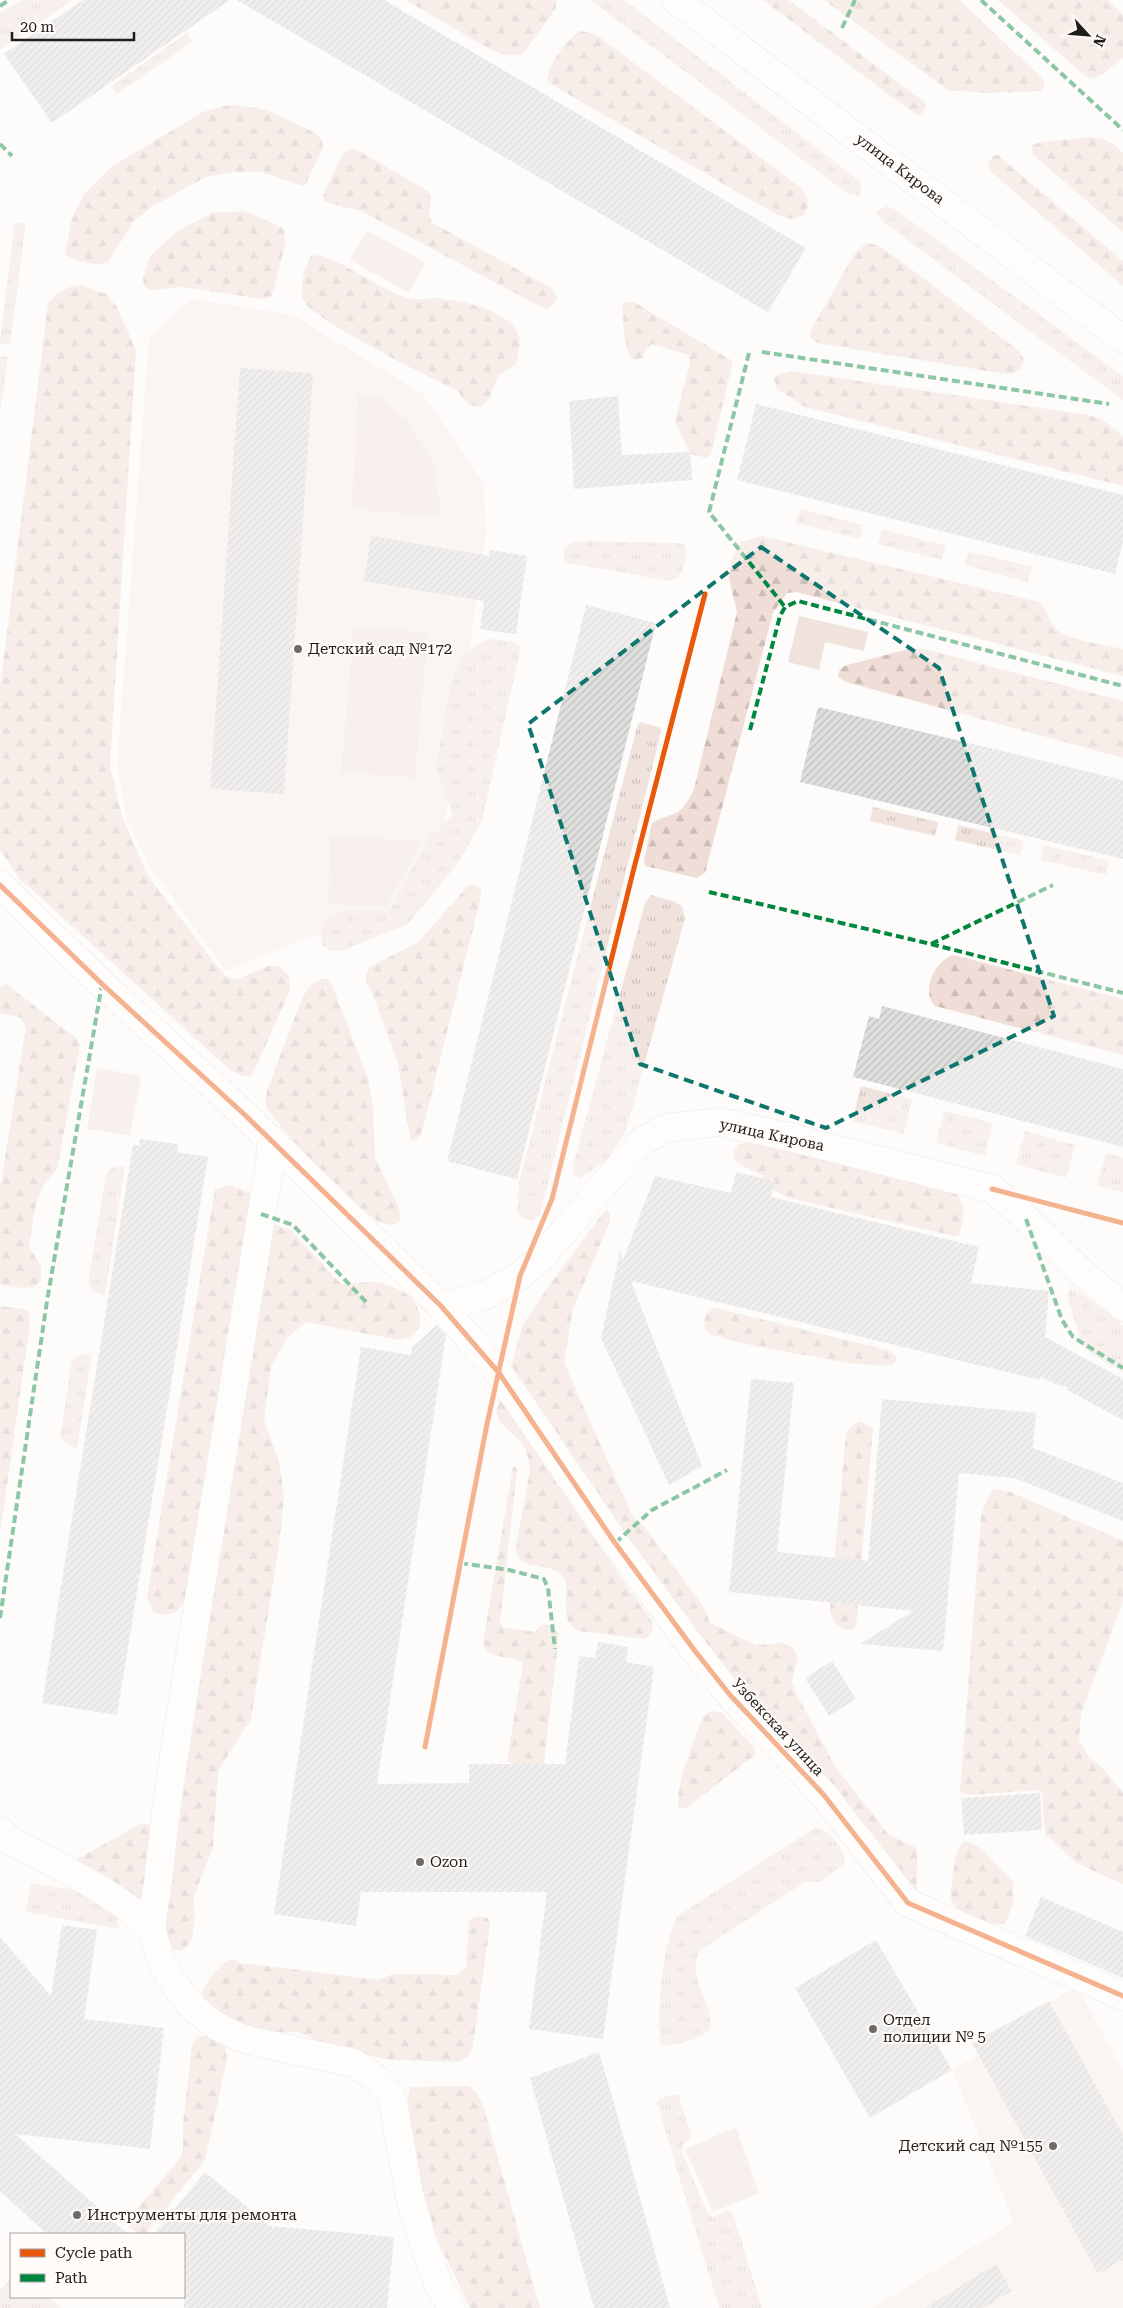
<svg xmlns="http://www.w3.org/2000/svg" width="1123" height="2308" font-family="'Roboto Serif',serif">
	<style>
		.built { fill: #f5ecea }
		.grass { fill: url(#grass-tufts) }
		.forest { fill: url(#forest-firs) }
		.green { fill: #f0e2dd }
		.building { fill: url(#building-hatch) }
		.lines { fill: none; stroke-linecap: round; stroke-linejoin: round }
		.minor-casing { stroke: #d3d1d0; stroke-width: 29 }
		.secondary-casing { stroke: #d3d1d0; stroke-width: 29 }
		.minor { stroke: #fffffe; stroke-width: 28 }
		.secondary { stroke: #fffffe; stroke-width: 28 }
		.quiet { stroke: #00873e; stroke-width: 4; stroke-dasharray: 8 4; stroke-linecap: butt }
		.cycleway-casing { stroke: #fffbf9; stroke-width: 8 }
		.cycleway { stroke: #e8590c; stroke-width: 5 }
		.marked { fill: none; stroke: #0f766e; stroke-width: 4; stroke-dasharray: 10 6; stroke-linejoin: round }
		.poi-dot { fill: #6c6b6a; stroke: #fffbf9; stroke-width: 2 }
		.labels { text-anchor: middle; dominant-baseline: central; stroke-width: 4; stroke-linejoin: round; paint-order: stroke }
		.street-label { font-size: 15px; fill: #1e1d1c; stroke: #fffbf9 }
		.poi-label { font-size: 15px; fill: #1e1d1c; stroke: #fffbf9; text-anchor: start }
	</style>
	<defs>
		<pattern id="grass-tufts" width="24" height="20" patternUnits="userSpaceOnUse" patternTransform="scale(1.25)"><rect width="24" height="20" fill="#f0e2dd"/><path d="M3 7l-1-3M5 7V3M7 7l1-3M15 17l-1-3M17 17v-4M19 17l1-3" fill="none" stroke="#cdc1bd"/></pattern>
		<pattern id="forest-firs" width="22" height="20" patternUnits="userSpaceOnUse" patternTransform="scale(1.25)"><rect width="22" height="20" fill="#f0ddd7"/><path d="M5 1l3.5 6h-7zM16 11l3.5 6h-7z" fill="#cdbdb8"/></pattern>
		<pattern id="building-hatch" width="6" height="6" patternUnits="userSpaceOnUse" patternTransform="scale(1.25)"><rect width="6" height="6" fill="#dfdfde"/><path d="M-1 1l2-2M0 6l6-6M5 7l2-2" fill="none" stroke="#bfbfbe"/></pattern>
	</defs>
	<rect width="100%" height="100%" fill="#fefcfa"/>
	<path class="built" d="M191,299L293,315L423,394L484,485L486,533L440,858L397,912L311,937L226,971L149,865L127,821L117,766L149,338Z
		M1077,1987L1123,2071V2308H872L1014,2222L952,2070L978,2055L972,2043Z"/>
	<path class="grass" d="M22,0H72L0,50V13Z
		M590,0H624L861,182V192L857,196L848,194Z
		M187,33L192,42L117,94L111,86Z
		M887,206L896,210L1123,376V400L883,222L876,212Z
		M15,222L26,224L10,345L0,343V339Z
		M0,356L8,357L0,413Z
		M800,509L863,525L860,539L796,523Z
		M882,529L946,546L942,560L878,544Z
		M574,541L679,543L686,546L685,564L679,577L669,581L568,563L564,561V549Z
		M968,551L1032,567L1028,582L965,565Z
		M492,639L514,642L519,645L520,651L482,821L458,863L408,924L341,951H330L322,945C314,901 358,911 386,912L390,909L430,836L441,828L452,815C450,798 438,784 437,768C436,757 441,744 442,734C448,701 452,646 492,639Z
		M640,722L659,727L661,732L540,1215L532,1220L522,1218L517,1213L519,1183L637,727Z
		M873,807L938,822L935,836L870,821Z
		M958,825L1024,841L1020,855L955,840Z
		M1044,845L1109,861L1106,875L1041,860Z
		M651,895L673,901L682,906L685,918L626,1130L607,1160L579,1179L575,1176L573,1166L581,1136L645,903Z
		M861,1086L912,1099L903,1134L852,1121Z
		M945,1111L993,1123L985,1156L936,1143Z
		M1025,1131L1075,1145L1066,1178L1016,1164Z
		M1106,1153L1123,1157V1192L1097,1186Z
		M125,1166L105,1296L92,1290L88,1283L106,1174L112,1168Z
		M1069,1289L1078,1291L1123,1325V1372L1091,1354L1082,1345L1068,1299Z
		M92,1353L77,1449L66,1444L60,1436L72,1361L79,1355Z
		M815,1828C829,1829 845,1849 845,1863L821,1882H805L699,1951C686,1982 715,2001 710,2029C700,2040 675,2047 660,2044C657,2009 662,1947 677,1916Z
		M31,1883L92,1893L118,1916L119,1929L26,1912Z
		M675,2094L679,2096L691,2135L690,2139L683,2144L682,2152L708,2214L713,2217L728,2210L733,2214L762,2308H719L657,2103L659,2099Z
		M11,2278V2297H48L61,2308H0V2290Z"/>
	<path class="forest" d="M406,0H556V8L523,54C511,57 503,55 491,50Z
		M763,0H789L923,101L926,105L924,111L919,116L912,112Z
		M824,0H959L1043,79L1045,83L1042,91L986,93L948,90Z
		M998,0H1108L1123,15V58L1103,74L1091,79L1084,75Z
		M580,31L595,34L801,188C809,197 812,214 797,218C788,221 778,215 770,211L554,86L547,80C549,63 566,40 580,31Z
		M237,105L267,110L314,132C320,137 323,140 323,148L307,182L303,186L261,172H233L206,177L153,206L134,221L108,262C96,267 75,262 65,254L72,218L84,194L111,167L203,112L222,106Z
		M1092,137C1107,139 1113,142 1123,153V232L1033,155L1031,146L1042,142Z
		M350,149L357,150L428,191L431,197L429,217L433,223L553,289L557,299L548,309L543,308L361,211L325,202L323,196L342,155Z
		M998,155L1123,261V286L989,170L988,163L993,156Z
		M245,211L283,228L286,241L273,293L270,298L263,299L182,287L151,290L144,286L143,278L150,256L179,230L212,213Z
		M866,243L877,245L895,257L1019,351L1024,359L1020,370L1011,374L999,373L817,343L810,337V332L853,256Z
		M318,255C352,265 378,289 408,298C417,301 427,298 435,298C459,300 511,309 519,337C521,345 518,356 516,364L499,375L489,399L482,406C469,408 465,402 458,391C433,379 312,320 303,300C299,289 305,266 311,256Z
		M80,285L106,294L117,307L136,350L110,766L122,816L148,876L217,966L227,977L235,980L271,965L280,967L289,976L290,990L252,1076L244,1077L230,1070L19,878L0,850V688L48,304C57,291 65,287 80,285Z
		M626,302H634L733,361L711,455L706,458L690,454L675,421L690,363L689,355L652,344L645,351L643,358L634,360L629,356L624,335L622,307Z
		M792,371L1088,415L1102,419L1123,436V486L805,407L777,389L774,379L778,374Z
		M762,536L1039,602C1048,609 1048,622 1056,629C1067,640 1106,645 1123,649V676L796,592L787,593L773,613L705,873L697,878L645,866L644,860L652,823C678,809 679,820 694,789L737,612C730,577 722,577 740,542Z
		M912,648L925,649L1123,701V758L846,682L838,677L839,671L844,666Z
		M469,885H476L481,890V897L423,1128L419,1138L415,1141L410,1139L398,1064L373,995L366,982V974L370,967L418,942Z
		M954,955L1123,999V1055L935,1006C920,991 935,960 954,955Z
		M320,979H328L332,985L368,1078L373,1107L375,1158L399,1208L400,1222C394,1225 388,1226 381,1223C365,1216 270,1121 266,1105C265,1101 267,1094 267,1090L303,996L312,984Z
		M6,984L76,1038L80,1046L57,1170C34,1189 34,1219 29,1247L41,1266V1281L34,1287L24,1288L0,1285V1189L26,1027L22,1018L0,1013V987Z
		M749,1141H764L954,1192C967,1203 964,1221 959,1235L953,1236L789,1198L775,1191L762,1175L739,1164L734,1158L733,1151L738,1145Z
		M230,1185L254,1194L189,1596C179,1611 172,1619 153,1612L147,1597L215,1189Z
		M606,1209L610,1214V1222L573,1309L564,1363L632,1515L647,1530L703,1606L710,1623L756,1645L782,1643L792,1647L798,1657L792,1681L795,1691L836,1768L889,1835L913,1846L917,1850V1893L717,1667L511,1368L522,1326L551,1283Z
		M269,1223L291,1230L341,1284C353,1285 361,1282 372,1282C389,1283 414,1293 419,1311C421,1315 420,1322 420,1327L411,1337L399,1340L306,1322L287,1338L271,1366L264,1420L279,1462L284,1497L279,1546L251,1719L218,1771L213,1847L193,1899L195,1917L192,1939L184,1950C168,1952 165,1946 157,1932Z
		M0,1306L23,1309L29,1312L30,1324L0,1533Z
		M716,1308L887,1350L893,1353L897,1359L893,1365L884,1366L848,1363L750,1345L709,1334L704,1327L705,1317L710,1309Z
		M501,1396L508,1399L612,1565L653,1623L652,1632L645,1639L578,1631C552,1615 579,1584 558,1572C549,1566 533,1566 523,1563L516,1555V1546L530,1471L528,1457L523,1444L499,1421L496,1411Z
		M859,1421L873,1428L856,1626L852,1630C837,1629 832,1623 830,1608L846,1434L851,1427Z
		M513,1467H516L517,1471L500,1622L502,1627L535,1632C543,1619 551,1625 559,1635L539,1805L517,1765L507,1761L523,1663C510,1654 486,1661 483,1642Z
		M994,1489L1011,1492L1123,1541V1602L1081,1714L1079,1741L1089,1757L1104,1769L1123,1793V1884L1078,1864L1045,1834L1042,1792L1040,1790L972,1795L964,1794L960,1792L981,1516L987,1499Z
		M710,1711L721,1712L754,1747L755,1755L686,1808H679C673,1789 696,1737 703,1716Z
		M142,1823L152,1825L143,1899L138,1904L76,1860Z
		M968,1841L982,1849L1013,1882V1904L1005,1924C991,1927 954,1914 951,1899C950,1890 955,1860 957,1852C958,1848 961,1845 963,1842Z
		M477,1916L488,1918L490,1925L473,2046L469,2056L459,2062L391,2060L318,2047L311,2037L299,2032L262,2033L215,2011L202,1994C205,1982 220,1964 231,1959L241,1963L378,1980L393,1974L458,1975L466,1968L469,1920Z
		M206,2035L217,2037L225,2046L227,2060L205,2160L146,2233H138L129,2227V2218L179,2160L183,2151V2123L192,2046L197,2037Z
		M469,2086L476,2092L483,2105L540,2308H470L436,2237L423,2194L407,2106L410,2087Z"/>
	<path class="green" d="M367,230L426,263L409,293L350,260Z
		M358,394L380,398L407,420L434,463L441,517L352,509Z
		M799,616L868,632L864,651L825,642L819,670L788,662Z
		M354,626L428,633L415,778L341,772Z
		M330,835L421,841L387,906L329,904Z
		M97,1068L141,1076L130,1136L87,1129Z
		M736,2127L759,2193L713,2212L685,2149Z"/>
	<path class="building" d="M83,0H230L52,123L4,54Z
		M237,0H384L806,248L768,312Z
		M240,368L313,373L284,794L210,789Z
		M618,396L622,455L690,452L692,480L574,489L569,401Z
		M756,404L1123,495V541L1115,574L737,480Z
		M371,536L489,556L490,550L527,556L516,634L480,629L484,601L364,581Z
		M586,605L656,623L517,1179L447,1161Z
		M818,707L1123,780V859L800,782Z
		M882,1006L1123,1069V1147L853,1077L869,1016L879,1019Z
		M140,1139L178,1144L177,1152L208,1157L117,1715L42,1703L133,1145H139Z
		M736,1172L775,1181L771,1197L979,1247L971,1283L1049,1291L1045,1337L1123,1379V1420L1067,1390L1068,1387L1055,1384L1040,1376V1380L631,1281L702,1466L669,1485L601,1338L620,1251L623,1260L655,1176L731,1193Z
		M437,1325L446,1335L377,1784L469,1783V1764H565L579,1656L595,1658L598,1642L628,1647L626,1662L654,1667L603,2039L529,2029L547,1892H361L356,1926L274,1914L361,1347L411,1355L412,1347Z
		M751,1379L794,1383L777,1552L868,1561L882,1399L1036,1413L1033,1448L1123,1483V1521L1014,1478L959,1473L943,1651L860,1644L913,1611L729,1592Z
		M832,1661L856,1699L829,1716L805,1678Z
		M1040,1793L1042,1830L964,1835L961,1798Z
		M1041,1897L1123,1932V1978L1025,1936Z
		M62,1925L97,1930L84,2019L164,2028L150,2149L15,2134L128,2234H47L0,2191V1937L51,1996Z
		M876,1940L952,2070L870,2118L795,1988Z
		M1049,2001L1123,2135V2260L1098,2274L972,2043Z
		M599,2052L617,2114L670,2308H594L530,2078Z
		M205,2172L270,2226L394,2237L387,2308H184V2234H154Z
		M996,2264L1012,2291L983,2308H925Z"/>
	<g class="lines">
		<defs>
			<path id="minor" d="M0,885L102,984L246,1116L441,1306L499,1373L615,1543L695,1651L730,1695L823,1794L908,1903L1123,1996
				M272,1140L269,1169C237,1356 208,1543 178,1730C170,1781 163,1832 158,1883C156,1898 150,1919 153,1934C165,1985 200,2026 251,2041L354,2063L376,2078L392,2097L409,2193L422,2239L438,2283L452,2308
				M441,1306L484,1296L520,1276L543,1255L642,1141L666,1128L719,1122L790,1137L992,1189L1015,1208L1082,1273L1123,1307
				M0,1830L8,1839C48,1861 125,1897 152,1930"/>
			<path id="secondary" d="M676,0L1123,339"/>
		</defs>
		<use href="#minor" class="minor-casing"/>
		<use href="#secondary" class="secondary-casing"/>
		<use href="#minor" class="minor"/>
		<use href="#secondary" class="secondary"/>
		<path class="quiet" d="M981,0L1123,130
			M0,6L9,0
			M842,28L855,0
			M0,144L12,156
			M762,352L1109,404
			M749,353L709,512L785,607
			M750,730L780,616L785,607L798,601L1123,686
			M709,892L931,944L1123,993
			M931,944L1053,885
			M261,1214L293,1225L366,1302
			M1026,1219L1062,1320L1073,1337L1123,1368
			M615,1543L652,1510L727,1470
			M460,1563L509,1570L544,1579L548,1588L555,1649
			M0,1618L47,1301L102,984"/>
		<defs>
			<path id="cycleway" d="M0,885L102,984L246,1116L441,1306L499,1373L615,1543L695,1651L730,1695L823,1794L908,1903L1123,1996
				M992,1189L1123,1223
				M425,1747L487,1424L520,1276L552,1199L633,872L705,594"/>
		</defs>
		<use href="#cycleway" class="cycleway-casing"/>
		<use href="#cycleway" class="cycleway"/>
	</g>
	<path d="M0 0H1123V2308H0ZM761,547L939,668L1054,1016L826,1128L640,1064L528,724Z" fill="#fefcfa" fill-opacity=".55" fill-rule="evenodd"/>
	<path class="marked" d="M761,547L939,668L1054,1016L826,1128L640,1064L528,724Z"/>
	<g class="poi-dot">
		<circle cx="298" cy="649" r="5"/>
		<circle cx="420" cy="1862" r="5"/>
		<circle cx="873" cy="2029" r="5"/>
		<circle cx="1053" cy="2146" r="5"/>
		<circle cx="77" cy="2215" r="5"/>
	</g>
	<g class="labels">
		<g class="street-label">
			<text transform="translate(900 169) rotate(37)">улица Кирова</text>
			<text transform="translate(772 1135) rotate(12)">улица Кирова</text>
			<text transform="translate(778 1727) rotate(47)">Узбекская улица</text>
		</g>
		<g class="poi-label">
			<text x="308" y="649">Детский сад №172</text>
			<text x="430" y="1862">Ozon</text>
			<text x="883" y="2020">Отдел<tspan x="883" dy="17">полиции № 5</tspan></text>
			<text x="1043" y="2146" text-anchor="end">Детский сад №155</text>
			<text x="87" y="2215">Инструменты для ремонта</text>
		</g>
	</g>
	<rect x="10" y="2233" width="175" height="65" fill="#fffbf9" stroke="#a5a2a1"/>
	<rect x="20" y="2249" width="25" height="8" fill="#e8590c" stroke="#a5a2a1"/>
	<text x="55" y="2258" font-size="15" fill="#1e1d1c">Cycle path</text>
	<rect x="20" y="2274" width="25" height="8" fill="#00873e" stroke="#a5a2a1"/>
	<text x="55" y="2283" font-size="15" fill="#1e1d1c">Path</text>
	<g transform="translate(1088 35) rotate(116)" stroke="#fffbf9" stroke-width="4" paint-order="stroke">
	<path d="M0-4L9 19L0 12L-9 19Z" fill="#1e1d1c"/>
	<text y="-8" font-size="14" font-weight="bold" text-anchor="middle" fill="#1e1d1c">N</text>
	</g>
	<path d="M12 32v8h122v-8" fill="none" stroke="#1e1d1c" stroke-width="2.5"/>
	<text x="20" y="32" font-size="15" fill="#1e1d1c" stroke="#fffbf9" stroke-width="4" paint-order="stroke">20 m</text>
</svg>
